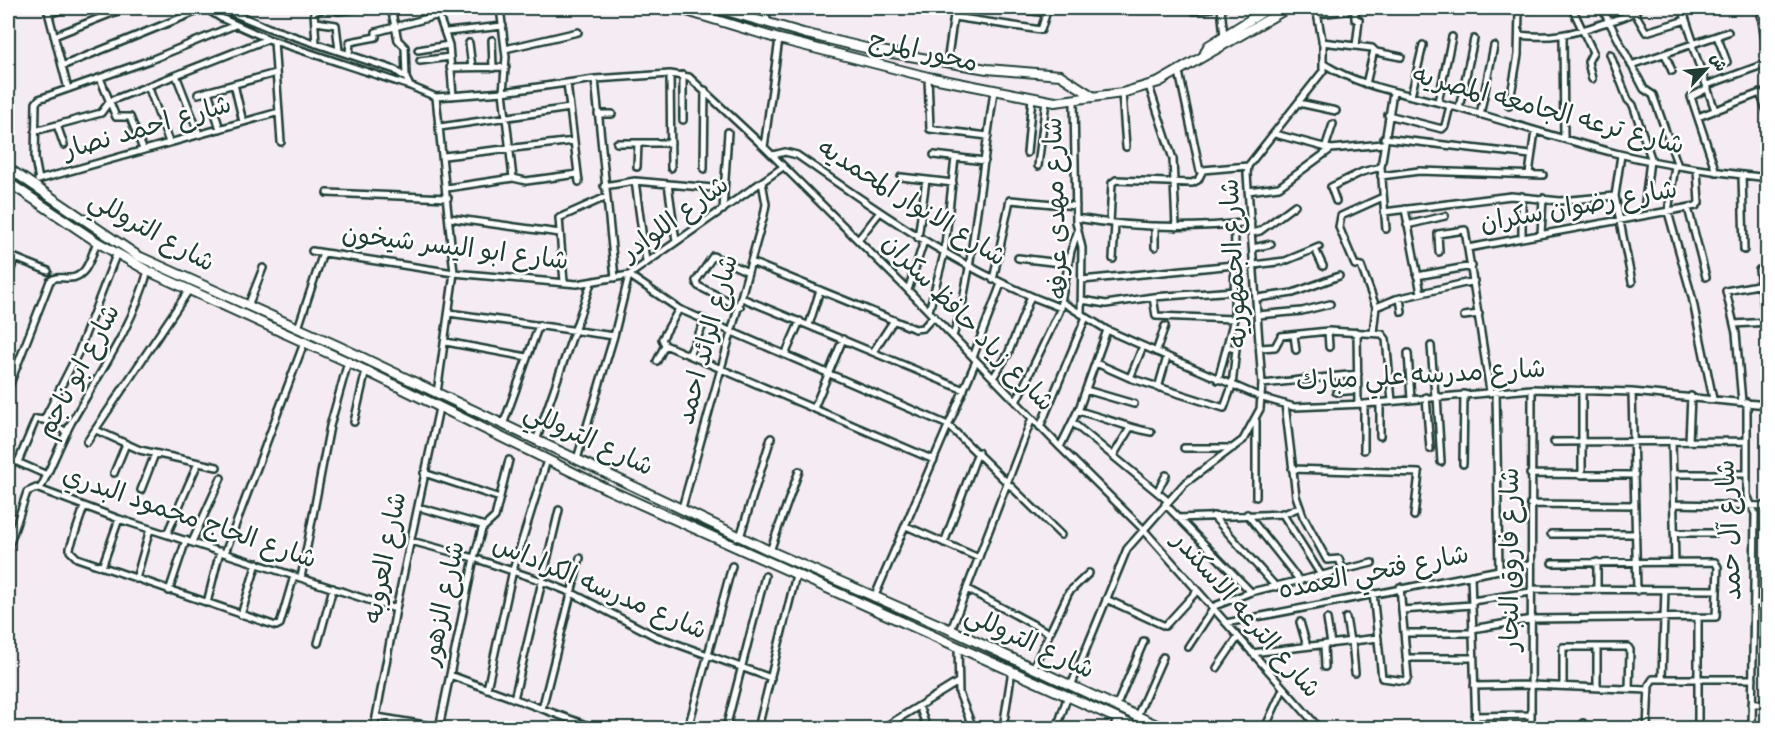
<svg xmlns="http://www.w3.org/2000/svg" width="1775" height="736" font-family="'Indie Flower','Playpen Sans Arabic',sans-serif">
	<style>
		.lines { fill: none; stroke-linecap: round; stroke-linejoin: round }
		.street-casing { stroke: #1f3d34; stroke-width: 10 }
		.secondary-casing { stroke: #1f3d34; stroke-width: 12 }
		.street { stroke: #fff; stroke-width: 5 }
		.secondary { stroke: #fff; stroke-width: 8 }
		.labels { text-anchor: middle; dominant-baseline: central; stroke-width: 5; stroke-linejoin: round; paint-order: stroke }
		.street-label { font-size: 26px; fill: #1f3d34; stroke: #fff }
	</style>
	<rect width="100%" height="100%" fill="#f5ecf3"/>
	<filter id="ink" filterUnits="userSpaceOnUse"><feTurbulence type="fractalNoise" baseFrequency=".0167" numOctaves="2"/><feDisplacementMap in="SourceGraphic" scale="12" xChannelSelector="R" yChannelSelector="G"/><feConvolveMatrix kernelMatrix="1 2 1 2 8 2 1 2 1" color-interpolation-filters="sRGB"/></filter>
	<g filter="url(#ink)">
		<g class="lines">
			<defs>
				<path id="street" d="M47,8L68,89
					M205,8L221,18L268,39L410,86L436,97L503,92L595,79L670,74L689,77L764,147L908,290L1060,447L1143,529L1319,728
					M221,8L269,28L395,70L406,78L410,86
					M335,8L338,11L362,8
					M391,8L398,40L405,47L406,77
					M436,8L449,45L453,96
					M500,8L506,57L503,92L513,178
					M766,8L767,23
					M1010,8L1047,13
					M1221,8L1224,36
					M1572,8L1593,52L1588,62L1592,79
					M1602,8L1644,89L1653,95L1678,166
					M1632,8L1646,32L1686,20
					M1682,8L1694,44
					M1760,8L1768,60
					M1194,11L1212,8
					M49,14L66,8
					M1317,14L1355,10V19L1359,20L1356,46
					M954,17L1041,30L1048,8
					M316,22L336,25L339,51
					M447,32L503,26
					M1519,35C1550,39 1573,34 1601,24C1616,19 1627,18 1639,8
					M54,36L125,8
					M1563,36L1564,139
					M1717,36L1727,62
					M492,40L493,68
					M274,41L281,142
					M1322,42L1372,48L1376,52L1401,57
					M469,43L472,67
					M316,44L314,12L326,8
					M1692,45L1715,110
					M505,49L578,32
					M418,50L449,45
					M349,54L350,42L376,37V32L439,15
					M1610,54L1628,100L1633,105L1652,161
					M1665,54L1672,71
					M420,61L450,57
					M947,63L955,8
					M1324,64C1360,87 1399,92 1440,103C1500,119 1559,139 1619,154C1668,166 1717,172 1768,178
					M1631,65L1728,32
					M62,66L205,8
					M450,68L506,67
					M1179,72L1200,171
					M670,74L671,168
					M176,75L199,134
					M928,77L930,129L988,136
					M100,78L116,117H130L143,149
					M595,79L615,278
					M567,83L579,182
					M234,84L243,122
					M1366,84L1374,50
					M1707,85L1765,64L1768,61
					M148,86L169,142
					M1149,86L1173,159L1176,227
					M1708,88L1691,97L1716,172
					M208,91L220,129
					M1122,93L1126,147
					M198,94L276,73
					M1411,96L1423,45
					M436,97L454,273L437,393
					M1074,101L1076,222L1082,248L1081,314
					M1438,102L1452,37
					M1299,103L1336,111
					M1509,106L1518,55L1519,9L1552,8
					M1459,108L1474,39
					M598,114H612
					M1388,115L1442,129L1445,126L1450,106
					M1480,115L1494,46
					M1698,117L1760,93L1768,114
					M683,120V75
					M57,125L64,145
					M440,127L570,108
					M35,131L101,113L110,101L268,39
					M1275,134L1331,149L1383,144
					M1384,138L1531,155
					M617,143H671
					M764,147L779,39
					M1325,148L1333,124
					M1027,153L1032,98
					M773,155L785,152L797,155C884,215 961,271 1061,308
					M934,155L985,161
					M1621,155L1615,196L1632,282
					M444,156L574,141
					M1038,166L1046,101
					M1675,166L1668,212L1692,297L1713,399
					M637,167L638,143
					M704,169L705,90
					M1529,174L1535,131
					M1742,175L1744,250
					M1381,176L1419,171L1543,175
					M901,177L953,183
					M38,180L279,112
					M39,180L35,159L36,103L39,99L153,59L235,25
					M635,181L646,261
					M668,184L676,241
					M604,186L635,181L724,189
					M447,188L513,178L526,181L578,174
					M1248,191L1279,187L1331,149
					M327,193L448,198
					M1522,196V237
					M1336,201L1331,187L1362,172L1381,167
					M1645,202L1650,160
					M1688,208L1706,277
					M1405,209L1421,293
					M723,210L728,132
					M1384,212L1511,196L1560,201L1615,196
					M450,218L560,233
					M1076,218C1134,228 1193,229 1251,222
					M1110,223L1112,183L1116,180L1192,183L1198,180L1203,170L1248,166
					M1407,225L1445,216
					M1155,226V247
					M1386,229L1381,167L1393,92
					M1252,233L1260,231L1295,205
					M1541,234L1543,198
					M918,238L926,180
					M858,240L880,212
					M1253,248L1271,244
					M1468,248L1696,206L1699,203L1697,170
					M1315,249L1323,266
					M312,251L454,273L577,284L629,275L679,309L948,425L1061,535
					M1439,252L1438,234L1465,230L1490,391
					M8,255L48,271
					M1018,258L1069,264
					M1113,259L1115,224
					M751,262L915,329L923,328L934,316
					M1254,265L1285,261L1319,247
					M1417,276L1472,266
					M8,277L15,258
					M993,280L1010,200L1076,206
					M1082,280L1234,265
					M564,282L559,218L606,197
					M908,290L924,241
					M1153,297L1156,316L1234,319
					M742,298L964,390
					M1257,298L1293,293L1339,276
					M1400,298L1402,312
					M1082,300L1106,304L1153,297L1235,291
					M1062,302L1107,330L1143,346L1263,398L1294,407L1364,404L1532,389L1632,392L1767,405L1766,322L1759,270
					M248,306L263,268
					M740,307L698,286L696,281L713,256L748,272
					M1376,307L1396,299L1474,281
					M679,309L662,339L665,345L934,460
					M929,311L944,254L955,158
					M449,313L614,336
					M1258,315L1302,311L1330,304
					M1464,316L1479,314
					M1734,324L1768,322
					M809,325L820,290
					M298,328L323,253
					M1328,331L1329,347
					M1357,332L1358,404
					M1373,333L1376,307L1361,266L1355,265L1339,227L1341,216L1383,197
					M1294,335L1296,350
					M953,336L961,311L969,268L994,91
					M446,342L527,357
					M1431,346L1435,396
					M1260,348L1275,347L1281,336L1328,331L1382,334L1386,339L1392,401
					M873,352L894,320
					M1156,352L1165,326
					M1408,353L1411,399
					M689,355L705,321
					M785,355L800,321
					M973,357L1001,284
					M657,361L665,345
					M1096,363L1130,378L1224,408L1232,386L1236,349L1227,347
					M993,378L1008,354L1031,296
					M1130,378L1143,346
					M1218,380L1234,319L1235,224
					M1262,384L1358,374
					M1158,388L1167,357
					M8,389L50,281C56,276 60,278 68,278C87,279 91,256 97,242
					M1086,390L1134,404
					M1496,391L1499,570
					M1336,392L1358,390
					M1632,392L1637,591
					M1437,396L1441,462
					M1426,397L1430,449
					M1016,402L1059,312L1071,251L1078,230
					M1380,402V436
					M1742,402L1736,333L1726,291L1768,283
					M1747,402V495L1755,514L1752,728
					M1285,404L1296,496L1303,516L1327,560L1339,559L1343,570
					M1364,404V450
					M814,408L843,339
					M1078,411C1103,417 1125,427 1151,432
					M44,420L78,353L116,255
					M1256,421V497
					M354,422L366,370
					M1073,423L1168,501
					M503,425L539,325
					M1040,427L1086,317
					M96,430L140,450L217,467
					M536,441L591,283
					M1672,441L1675,562
					M1689,441L1691,396
					M87,442L189,290
					M1554,442L1747,441
					M1060,447L1080,406L1107,330
					M1184,448H1233
					M1113,456L1130,428
					M8,458L47,475
					M577,459L614,336L629,275L783,167
					M18,462L36,419L44,420L67,432
					M1463,464L1464,394
					M1292,469L1419,473L1414,516
					M114,473L126,444
					M424,473L500,498
					M1530,474L1635,475
					M1673,474H1747
					M1582,475V390
					M40,489C51,468 60,444 71,423C100,372 132,328 148,271
					M141,490L155,454
					M1157,492L1166,475
					M1165,504L1251,592
					M1530,504L1635,505
					M1674,504L1768,506
					M84,507L70,548V551L77,558L276,626L280,624L294,576
					M418,507L485,526
					M682,508L764,215L766,204L762,182
					M1282,513L1321,575
					M1247,514L1300,581
					M1213,516L1276,587
					M1178,518L1284,514L1300,507
					M906,526L979,558
					M1674,533H1716
					M167,534L198,463
					M1551,534H1636
					M740,537L771,438
					M411,541L474,558L542,581L572,593L655,636L771,678
					M192,542L221,478
					M944,543L978,452
					M8,549L27,492L36,488L119,519L396,609
					M770,551L799,471
					M225,553L304,343
					M1597,562V590
					M102,567L119,519
					M1471,575L1476,728
					M301,578L330,426L348,362
					M136,579L150,529
					M967,589L1049,633
					M1531,589L1717,590
					M169,591L186,540
					M1373,593L1382,678L1406,681L1408,677L1400,587
					M874,598L976,361
					M1106,599L1165,626L1197,591
					M1472,601L1531,592
					M207,603L220,551
					M1755,603H1768
					M1212,607L1251,592L1372,563
					M1402,610L1472,605
					M241,615L257,563
					M1346,618L1350,641
					M1698,618V728
					M1327,619L1331,644
					M1300,622L1307,646
					M1226,623L1530,564
					M1472,629L1532,619L1716,617L1718,567L1715,562L1552,563
					M951,630L1032,418
					M1404,633H1472
					M1352,641L1355,673
					M318,643L333,588
					M1324,645L1325,667
					M958,646L959,693L973,728
					M1188,647L1213,609
					M1252,653L1378,638
					M1406,658H1473
					M1033,668L1069,592L1089,573
					M1217,668L1238,637
					M450,675L594,728
					M1662,677L1665,590
					M1071,686L1127,549L1184,484L1243,440L1260,409L1262,384L1247,174L1248,166L1323,71V45L1316,8
					M1474,686L1531,685L1648,690
					M1563,686V647H1628L1630,650L1629,689
					M1597,687V647
					M487,689L513,570L547,460
					M514,699L559,510
					M1752,704H1768
					M919,706L927,728
					M1116,707L1144,641
					M542,709L580,558
					M1137,716L1163,657
					M1475,716L1531,715
					M377,717L443,728
					M374,728L396,609L439,408
					M439,728L474,558L482,529L495,517L509,460
					M688,728L732,566
					M726,728L765,576
					M758,728L796,575
					M883,728L958,682
					M1003,728L1012,670
					M1057,728L1068,695
					M1113,728L1118,719
					M1265,728L1283,689
					M1531,728L1532,389
					M1582,728L1583,723
					M1647,728L1649,685L1653,679H1753"/>
				<path id="secondary" d="M677,8L779,39L928,77L1055,102L1122,93L1159,82L1288,8
					M716,8L803,33L874,50L987,69L1060,75L1094,97
					M1204,55L1208,46L1269,8
					M8,168L138,256L338,346L770,551L951,630L1163,728
					M8,182L97,242L148,271L348,362L607,489L1138,728"/>
			</defs>
			<use href="#street" class="street-casing"/>
			<use href="#secondary" class="secondary-casing"/>
			<use href="#street" class="street"/>
			<use href="#secondary" class="secondary"/>
		</g>
	</g>
	<g class="labels">
		<g class="street-label">
			<text transform="translate(923 53) rotate(13)">محور المرج</text>
			<text transform="translate(1548 112) rotate(15)">شارع ترعه الجامعه المصريه</text>
			<text transform="translate(148 129) rotate(-16)">شارع احمد نصار</text>
			<text transform="translate(911 204) rotate(32)">شارع الانوار المحمديه</text>
			<text transform="translate(1058 208) rotate(-92)">شارع مهدى عرفه</text>
			<text transform="translate(1579 208) rotate(-10)">شارع رضوان سكران</text>
			<text transform="translate(676 220) rotate(-36)">شارع اللوادر</text>
			<text transform="translate(151 233) rotate(29)">شارع التروللي</text>
			<text transform="translate(455 249) rotate(7)">شارع ابو اليسر شيخون</text>
			<text transform="translate(1236 263) rotate(-93)">شارع الجمهوريه</text>
			<text transform="translate(967 324) rotate(46)">شارع زياد حافظ سكران</text>
			<text transform="translate(709 340) rotate(-75)">شارع الرائد احمد</text>
			<text transform="translate(80 372) rotate(-62)">شارع ابو ناجم</text>
			<text transform="translate(1421 377) rotate(-3)">شارع مدرسه علي مبارك</text>
			<text transform="translate(588 441) rotate(25)">شارع التروللي</text>
			<text transform="translate(189 519) rotate(19)">شارع الحاج محمود البدري</text>
			<text transform="translate(1731 530) rotate(-93)">شارع آل حمد</text>
			<text transform="translate(387 558) rotate(-79)">شارع العروبه</text>
			<text transform="translate(1512 559) rotate(-90)">شارع فاروق النجار</text>
			<text transform="translate(1374 574) rotate(-11)">شارع فتحي العمده</text>
			<text transform="translate(599 589) rotate(23)">شارع مدرسه الكراداس</text>
			<text transform="translate(445 604) rotate(-78)">شارع الزهور</text>
			<text transform="translate(1245 616) rotate(49)">شارع الترعه الاسكندر</text>
			<text transform="translate(1029 644) rotate(25)">شارع التروللي</text>
		</g>
	</g>
	<rect width="1775" height="736" fill="none" stroke="#fff" stroke-width="30"/>
	<rect x="15" y="15" width="1745" height="706" fill="none" stroke="#1f3d34" stroke-width="2" filter="url(#ink)"/>
	<g transform="translate(1706 69) rotate(63)" stroke="#ffffff" stroke-width="4.5" paint-order="stroke">
	<path d="M0-4.5L10 22L0 15L-10 22Z" fill="#1f3d34"/>
	<text y="-9" font-size="16" font-weight="bold" text-anchor="middle" fill="#1f3d34">ش</text>
	</g>
</svg>
